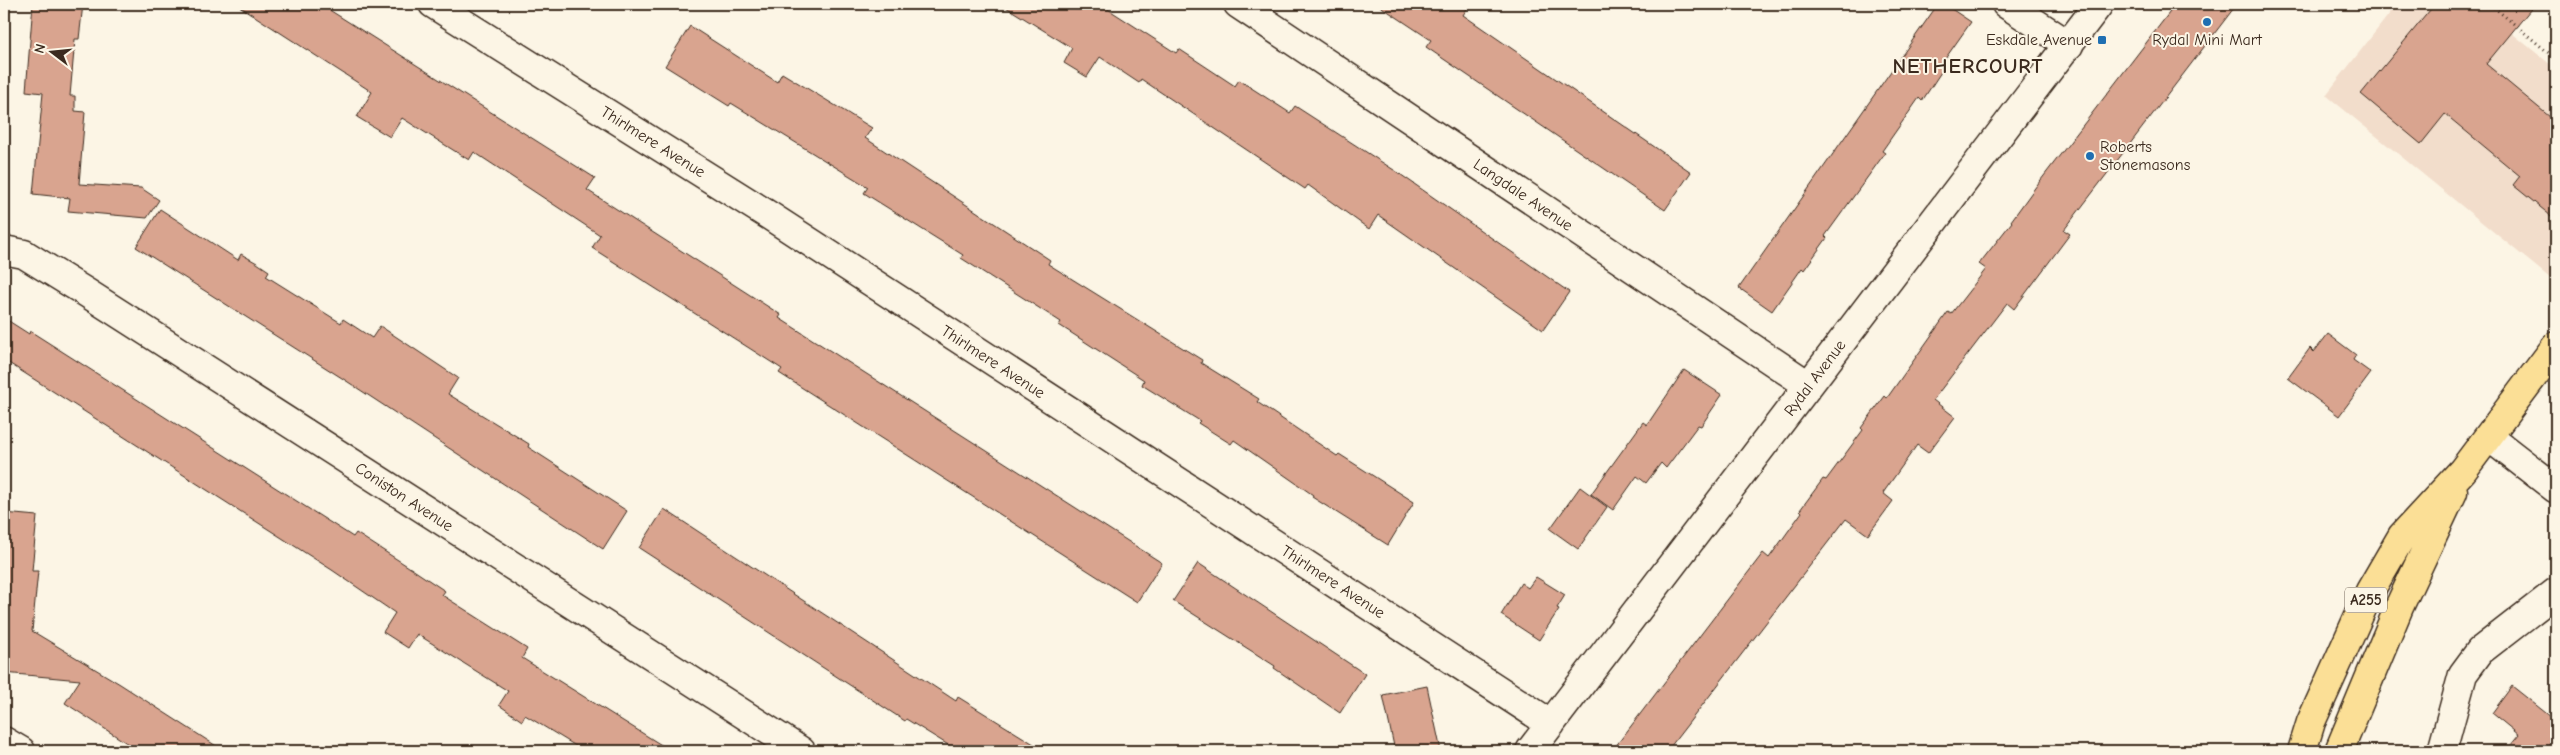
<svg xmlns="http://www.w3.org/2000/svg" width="2560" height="755" font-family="'Comic Neue',sans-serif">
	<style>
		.built { fill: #f2ddcb }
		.building { fill: #d9a48f; stroke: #3b2a1e }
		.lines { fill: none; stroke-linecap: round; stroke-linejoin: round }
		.minor-casing { stroke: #3b2a1e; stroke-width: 31 }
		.primary-casing { stroke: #3b2a1e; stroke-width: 31 }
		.path { stroke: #3b2a1e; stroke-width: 3; stroke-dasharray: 1 4; stroke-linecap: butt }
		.minor { stroke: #fcf5e5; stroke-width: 28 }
		.primary { stroke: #fbdf96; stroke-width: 28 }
		.poi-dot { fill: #1f6fb2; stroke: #fcf5e5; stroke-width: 2 }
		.labels { text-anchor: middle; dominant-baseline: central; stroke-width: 4; stroke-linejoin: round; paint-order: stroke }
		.shield { fill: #fcf5e5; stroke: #75675a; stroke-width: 1 }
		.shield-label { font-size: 15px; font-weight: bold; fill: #3b2a1e }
		.poi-label { font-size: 16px; fill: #3b2a1e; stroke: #fcf5e5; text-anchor: end }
		.street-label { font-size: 16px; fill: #3b2a1e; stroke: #fcf5e5 }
		.district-label { font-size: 21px; font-weight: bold; letter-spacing: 1px; fill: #3b2a1e; stroke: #fcf5e5 }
	</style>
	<rect width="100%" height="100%" fill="#fcf5e5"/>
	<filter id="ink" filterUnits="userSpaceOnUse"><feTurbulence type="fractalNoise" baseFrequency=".02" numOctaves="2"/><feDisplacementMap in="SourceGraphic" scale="10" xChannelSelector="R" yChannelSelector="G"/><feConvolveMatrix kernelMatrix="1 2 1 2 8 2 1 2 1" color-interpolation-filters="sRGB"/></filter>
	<g filter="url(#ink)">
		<path class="built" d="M2397,4H2476L2556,69V270L2550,278L2326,95Z"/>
		<path class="building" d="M33,4H83L79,39H75L70,96H75V111L85,112L79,184L141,188L159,200L147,218L68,211L70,198L33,194L43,93L26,91Z
			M236,4H320L595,178L587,190L781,315L779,318L1162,563L1137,602L779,373L782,369L592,248L600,235L474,152L469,160L402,118L390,137L357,117L372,92Z
			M1001,4H1100L1176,53L1179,49L1235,86L1239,80L1290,113L1295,106L1397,172L1569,292L1543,330L1378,215L1369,229L1308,185L1305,189L1141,79L1139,83L1100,57L1087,77L1064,63L1072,48Z
			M1377,4H1470L1463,15L1691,172L1665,210L1426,47L1431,40Z
			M1938,4H1944L1971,22L1940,66L1943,69L1922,101L1919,98L1882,151L1885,153L1825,236L1827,238L1804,270L1802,268L1772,311L1739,288Z
			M2176,4H2237L2064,230L2070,234L2014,309L2007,303L1933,400L1955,417L1928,453L1917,445L1883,493L1893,501L1868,535L1846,519L1667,751H1612L1763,553L1769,558L1802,512L1800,510L1823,479L1826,480L1863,430L1861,428L1885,396L1887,398L1948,312L1951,314L1986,269L1979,264L2012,222L2011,221L2037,185Z
			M2435,4H2535L2486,64L2556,122V220L2513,185L2520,176L2445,114L2421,144L2361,94Z
			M690,26L777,82L782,73L872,128L865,138L1050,260L1048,264L1202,360L1201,363L1259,399L1257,402L1337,456L1339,454L1414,502L1388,545L1312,497L1313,495L1234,440L1231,444L1198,423L1200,421L1142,385L1144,380L1059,325L1061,322L961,258L963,255L864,193L868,187L731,103L729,106L665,66Z
			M160,209L238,260L241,254L257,263L269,271L266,276L341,323L343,319L372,338L380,326L458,378L448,394L529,444L528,447L627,511L603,549L345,380L136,247Z
			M4,318L29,334L30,331L353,537L356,533L412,569L445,591L442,595L527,649L522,658L671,751H584L525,715L522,721L499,705L508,691L417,634L408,648L383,632L395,613L332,570L4,360Z
			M2328,334L2356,355L2353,360L2371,373L2339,416L2288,378L2310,348L2314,352Z
			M1684,370L1722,395L1701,426L1698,425L1666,468L1661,463L1646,483L1637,476L1613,510L1591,494L1643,422L1647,425Z
			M1580,487L1607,507L1578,549L1550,529Z
			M664,509L956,701L958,697L1045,751H958L906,719L905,721L639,548Z
			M4,513L37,516L32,571H38L32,631L120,684L224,751H139L65,703L80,680L4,673Z
			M1198,563L1365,674L1340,713L1274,668L1275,666L1173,601Z
			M1536,577L1565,595L1557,608L1559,609L1539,640L1501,615L1521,583L1528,588Z
			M1427,686L1441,751H1395L1383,695Z
			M2512,686L2556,721V751H2506L2519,735L2492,713Z"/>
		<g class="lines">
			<defs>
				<path id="minor" d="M433,4L770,216L1551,724
					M1238,4L1808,385
					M2006,4L2069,45
					M4,250L24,254L87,293L801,751
					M2489,437L2556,489
					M4,741L21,751
					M1530,751L2099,4
					M2442,751L2463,674L2480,651L2556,592"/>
				<path id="primary" d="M2302,751L2311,722L2370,591L2402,536L2463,470L2556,346
					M2339,751L2399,607L2453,492"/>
			</defs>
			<use href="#minor" class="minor-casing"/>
			<use href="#primary" class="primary-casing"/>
			<path class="path" d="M2490,4L2556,59"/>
			<use href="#minor" class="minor"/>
			<use href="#primary" class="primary"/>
		</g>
	</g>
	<g class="poi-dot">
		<circle cx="2207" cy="22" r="5"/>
		<rect x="2097" y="35" width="10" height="10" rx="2.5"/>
		<circle cx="2090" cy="156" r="5"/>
	</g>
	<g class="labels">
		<rect class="shield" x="2345" y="587.5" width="42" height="25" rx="4"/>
		<g class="shield-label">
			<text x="2366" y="600">A255</text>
		</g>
		<g class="poi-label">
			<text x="2092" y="40">Eskdale Avenue</text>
			<text x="2207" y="40" text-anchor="middle">Rydal Mini Mart</text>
			<text x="2100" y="147" text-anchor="start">Roberts<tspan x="2100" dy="18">Stonemasons</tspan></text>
		</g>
		<g class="street-label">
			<text transform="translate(653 142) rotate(32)">Thirlmere Avenue</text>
			<text transform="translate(1523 195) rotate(34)">Langdale Avenue</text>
			<text transform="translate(993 362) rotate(33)">Thirlmere Avenue</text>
			<text transform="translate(1815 378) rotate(-53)">Rydal Avenue</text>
			<text transform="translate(404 497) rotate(33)">Coniston Avenue</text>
			<text transform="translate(1333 582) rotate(33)">Thirlmere Avenue</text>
		</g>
		<g class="district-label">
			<text x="1968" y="66">NETHERCOURT</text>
		</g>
	</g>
	<rect width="2560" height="755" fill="none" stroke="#fcf5e5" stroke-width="20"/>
	<rect x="10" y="10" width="2540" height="735" fill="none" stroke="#3b2a1e" stroke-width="2" filter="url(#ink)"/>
	<g transform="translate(52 52) rotate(286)" stroke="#fcf5e5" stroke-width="4" paint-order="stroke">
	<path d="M0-4L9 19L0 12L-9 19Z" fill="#3b2a1e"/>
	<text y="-8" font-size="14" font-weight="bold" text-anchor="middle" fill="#3b2a1e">N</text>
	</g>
</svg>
